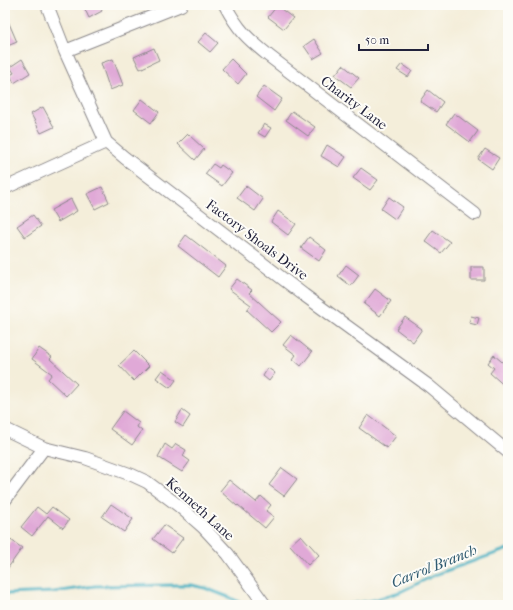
<svg xmlns="http://www.w3.org/2000/svg" width="513" height="610" font-family="'IM FELL French Canon',serif">
	<style>
		.lines { fill: none; stroke-linecap: round; stroke-linejoin: round }
		.stream { stroke: #44b0c2; stroke-width: 3 }
		.building { fill: #e0a9d7 }
		.minor-casing { stroke: #8b888a; stroke-width: 14 }
		.minor { stroke: #fff; stroke-width: 12 }
		.labels { text-anchor: middle; dominant-baseline: central; stroke-width: 4; stroke-linejoin: round; paint-order: stroke }
		.street-label { font-size: 14px; fill: #22223b; stroke: #fdfcf7 }
		.water-label { font-size: 15px; font-style: italic; fill: #305b71; stroke: #fdfcf7 }
	</style>
	<rect width="100%" height="100%" fill="#fdfcf7"/>
	<filter id="ink" filterUnits="userSpaceOnUse"><feTurbulence type="fractalNoise" baseFrequency=".025" numOctaves="2"/><feDisplacementMap in="SourceGraphic" scale="8" xChannelSelector="R" yChannelSelector="G"/><feConvolveMatrix kernelMatrix="1 2 1 2 8 2 1 2 1" color-interpolation-filters="sRGB"/></filter>
	<filter id="wash" filterUnits="userSpaceOnUse"><feTurbulence type="fractalNoise" baseFrequency=".012" numOctaves="4" result="noise"/><feDisplacementMap in="SourceGraphic" scale="16" xChannelSelector="R" yChannelSelector="G"/><feGaussianBlur stdDeviation="0.9" result="paint"/><feColorMatrix in="noise" values="0 0 0 0 0 0 0 0 0 0 0 0 0 0 0 0 0 1.4 0 .05"/><feComposite in="paint" operator="in"/></filter>
	<g filter="url(#wash)">
		<rect width="100%" height="100%" fill="#f4eeda"/>
		<g class="lines">
			<path class="stream" d="M5,594L54,592L95,586L177,585H191L205,588L231,598L244,605
				M345,605L374,600L400,592L437,574L508,549"/>
		</g>
		<g id="blocks">
			<path class="building" d="M83,5H99L102,11L89,18Z
				M277,6L293,18L284,29L268,17Z
				M5,14L17,42L5,47Z
				M206,33L218,43L210,52L198,42Z
				M314,39L323,53L313,59L304,46Z
				M154,48L159,60L140,69L134,57Z
				M22,59L30,73L14,83L10,75L14,73L10,67Z
				M113,59L123,85L110,90L101,63Z
				M231,59L246,74L238,84L222,69Z
				M402,64L412,71L408,77L397,70Z
				M343,65L359,78L351,87L335,75Z
				M264,86L282,99L274,111L256,97Z
				M428,90L443,102L436,112L420,101Z
				M142,99L159,112L151,123L134,110Z
				M43,107L54,127L41,133L31,114Z
				M292,111L315,127L308,136L286,120Z
				M454,113L478,131L470,142L446,124Z
				M264,124L271,128L265,137L258,133Z
				M188,134L204,149L195,160L178,144Z
				M327,145L346,157L339,167L321,156Z
				M485,149L499,158L492,169L478,159Z
				M213,164L219,168L221,165L232,173L222,186L205,174Z
				M361,168L378,180L370,190L353,178Z
				M246,186L263,199L255,211L237,198Z
				M102,187L109,202L95,209L87,194Z
				M389,197L403,207L395,219L381,209Z
				M71,199L77,211L58,222L51,210Z
				M278,211L296,224L288,235L271,222Z
				M33,215L41,226L25,237L17,226Z
				M433,230L450,242L441,253L425,241Z
				M186,235L226,266L218,277L178,246Z
				M309,237L326,250L319,261L301,248Z
				M346,265L359,275L351,286L338,276Z
				M471,267H484V280H471Z
				M237,279L252,290L249,293L281,322L271,332L247,310L251,305L229,289Z
				M375,289L391,301L380,316L364,304Z
				M471,316L479,318L477,325L469,323Z
				M405,317L422,329L413,342L396,329Z
				M291,335L312,352L301,366L293,359L296,355L283,345Z
				M39,348L52,357L50,359L77,384L66,396L48,379L52,374L32,359Z
				M134,351L149,366L134,381L119,365Z
				M494,355L508,367V389L490,373L494,368L488,363Z
				M268,368L275,373L269,381L263,376Z
				M162,370L176,380L170,388L156,378Z
				M182,410L190,416L183,427L175,422Z
				M123,411L139,423L137,427L142,431L132,445L110,429Z
				M368,415L396,436L387,448L359,428Z
				M165,444L172,449L176,444L186,450L183,456L190,461L182,472L158,457Z
				M282,468L297,479L284,496L269,485Z
				M229,480L256,502L261,496L271,505L266,511L274,517L265,528L238,505L237,506L220,491Z
				M111,504L133,519L124,532L102,517Z
				M37,507L46,514L52,507L69,520L63,528L48,516L32,536L21,527Z
				M164,525L183,538L172,553L153,539Z
				M301,535L319,555L308,565L290,545Z
				M11,540L22,548L5,572V549Z"/>
		</g>
	</g>
	<g filter="url(#ink)">
		<use href="#blocks" fill-opacity="0" stroke="#8b888a" stroke-width="1"/>
		<g class="lines">
			<defs>
				<path id="minor" d="M47,5L65,51L106,142L125,158L304,295L429,386L508,452
					M225,5C238,30 248,39 269,56L475,214
					M65,51L181,5
					M5,188L106,142
					M5,429L44,448L85,458L132,475L147,482L179,506L203,527L228,554L265,605
					M5,500L44,448"/>
			</defs>
			<use href="#minor" class="minor-casing"/>
			<use href="#minor" class="minor"/>
		</g>
	</g>
	<g class="labels">
		<g class="street-label">
			<text transform="translate(354 103) rotate(37)">Charity Lane</text>
			<text transform="translate(257 240) rotate(37)">Factory Shoals Drive</text>
			<text transform="translate(200 509) rotate(42)">Kenneth Lane</text>
		</g>
		<g class="water-label">
			<text transform="translate(434 566) rotate(-22)">Carrol Branch</text>
		</g>
	</g>
	<rect width="513" height="610" fill="none" stroke="#fdfcf7" stroke-width="20"/>
	<path d="M359 44v6h69v-6" fill="none" stroke="#22223b" stroke-width="2"/>
	<text x="365" y="44" font-size="12" fill="#22223b" stroke="#fdfcf7" stroke-width="3" paint-order="stroke">50 m</text>
</svg>
